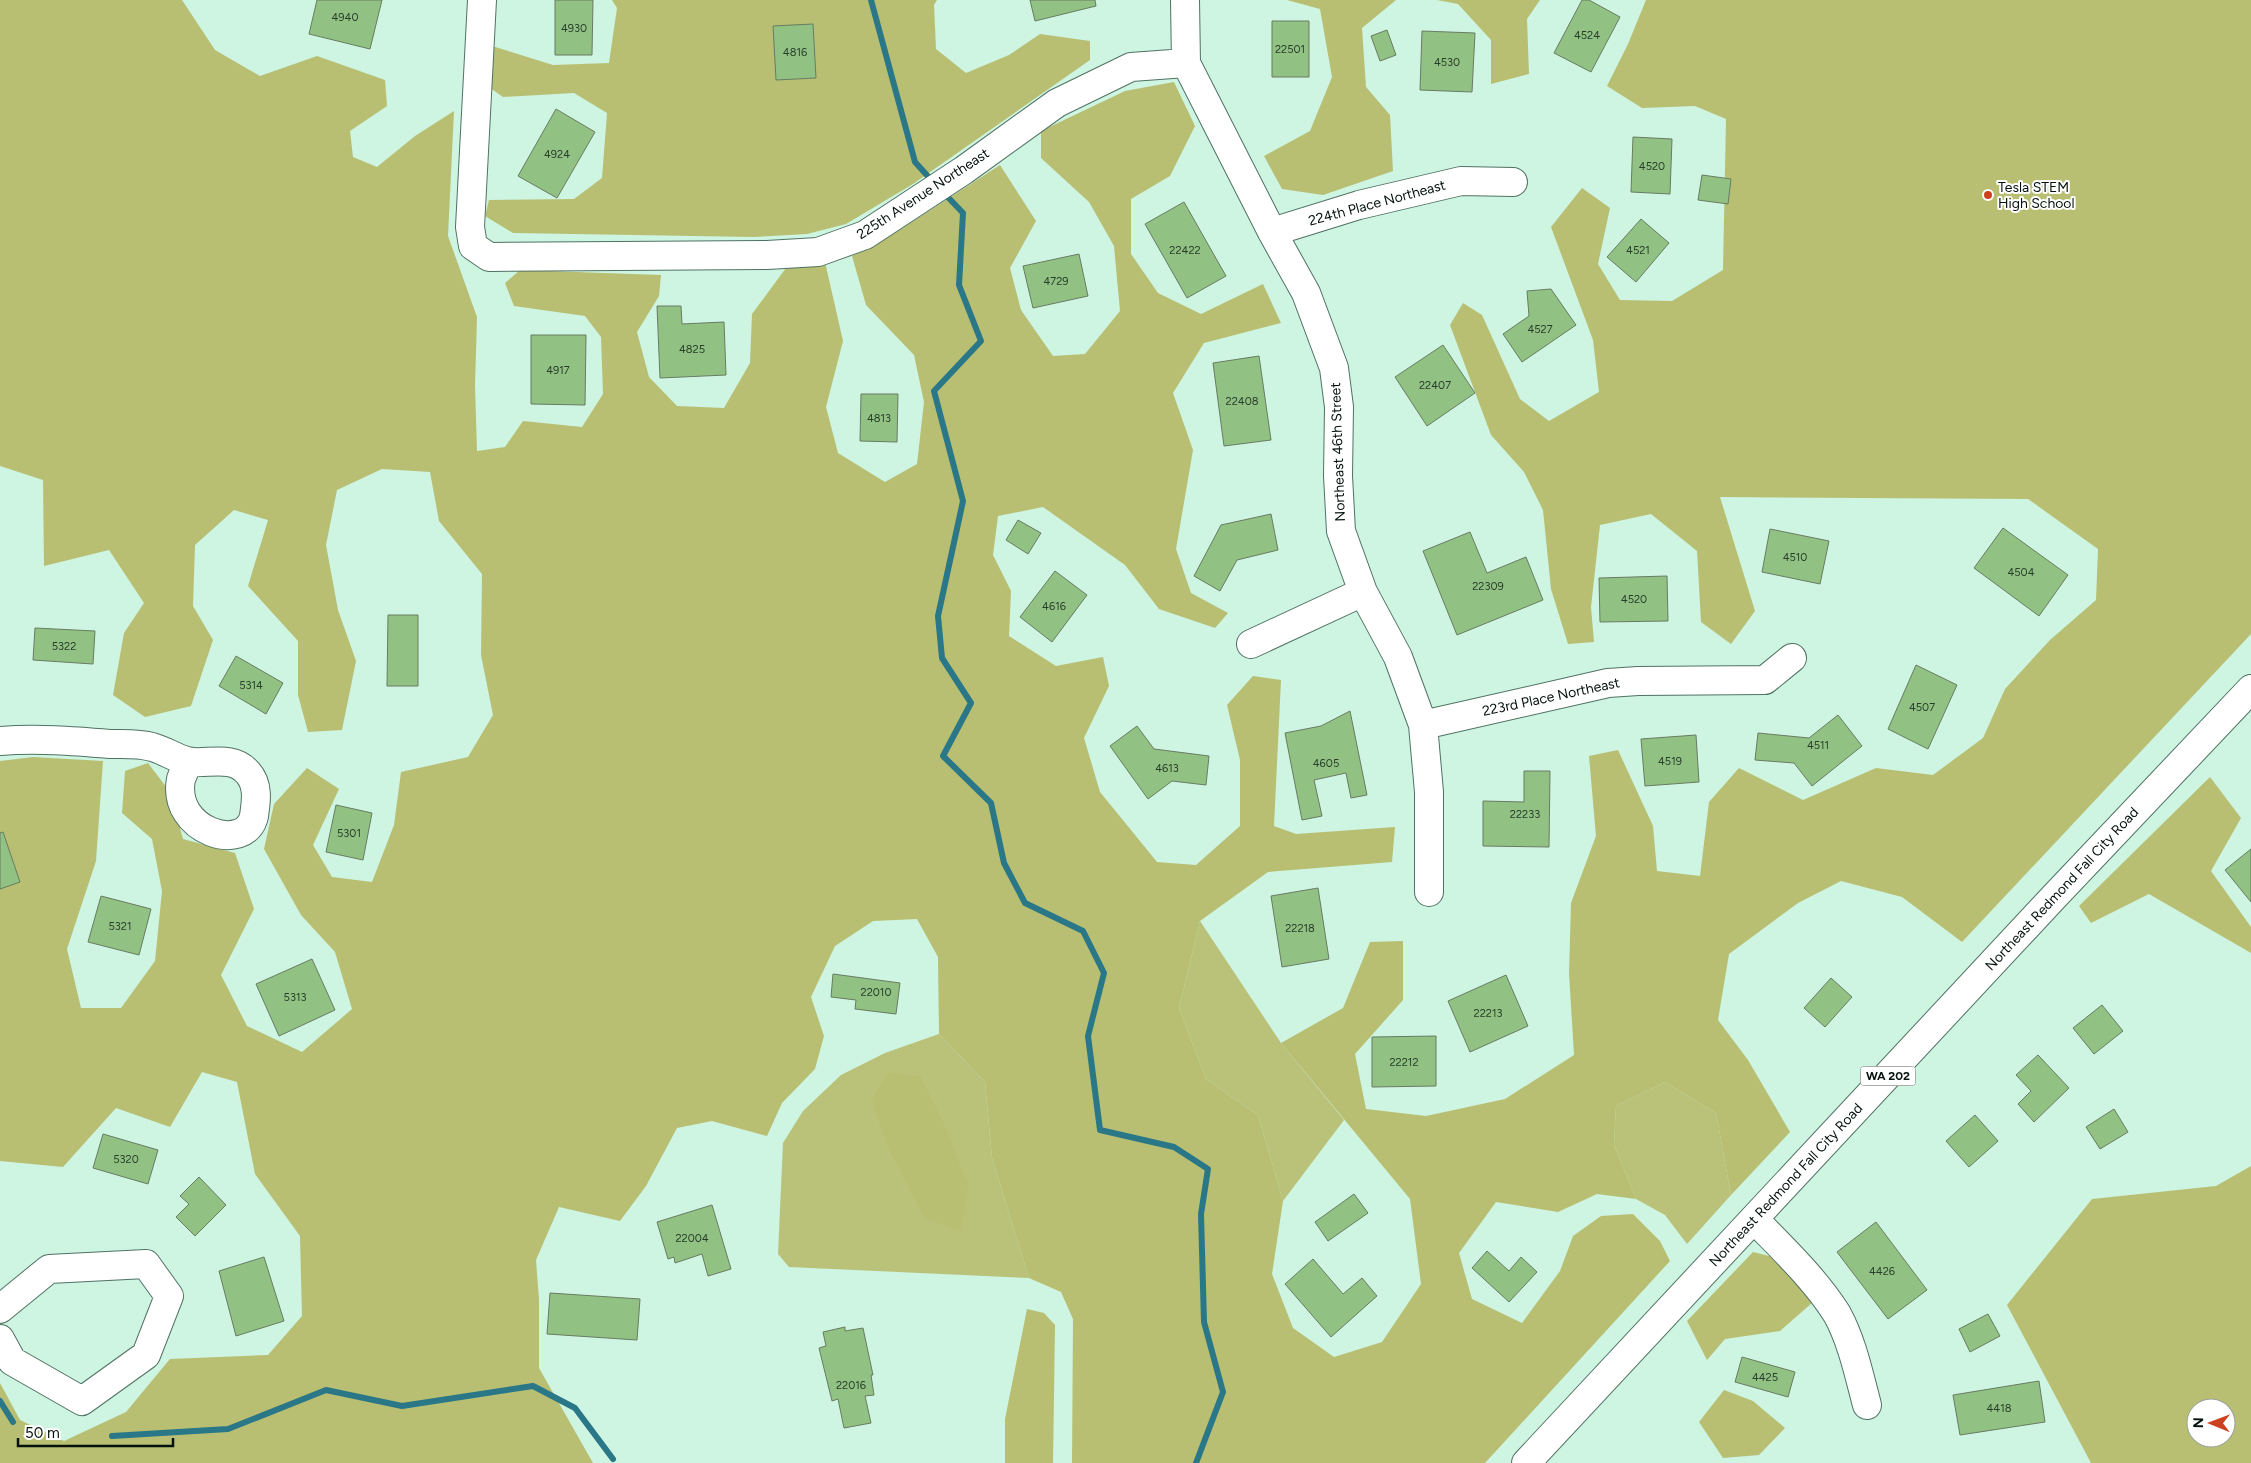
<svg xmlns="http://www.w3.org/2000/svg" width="2251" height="1463" font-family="Figtree,sans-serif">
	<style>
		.green { fill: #bac178 }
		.forest { fill: #b8bf72; fill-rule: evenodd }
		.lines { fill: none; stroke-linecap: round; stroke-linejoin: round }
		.stream { stroke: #2a7787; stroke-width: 6 }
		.building { fill: #91c284; stroke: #677c61 }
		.minor-casing { stroke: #507263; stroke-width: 30 }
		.major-casing { stroke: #507263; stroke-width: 30 }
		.minor { stroke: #fff; stroke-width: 28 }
		.major { stroke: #fff; stroke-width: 28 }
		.poi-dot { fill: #cc4221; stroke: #fff; stroke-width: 2 }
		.labels { text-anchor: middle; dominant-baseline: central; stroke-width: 4; stroke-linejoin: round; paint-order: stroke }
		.number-label { font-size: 11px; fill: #283e2a }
		.shield { fill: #fff; stroke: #505955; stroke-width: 1 }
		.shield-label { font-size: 12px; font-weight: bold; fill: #05120c }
		.poi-label { font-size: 14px; fill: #05120c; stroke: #fff; text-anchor: start }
		.street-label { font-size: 14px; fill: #05120c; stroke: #fff }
	</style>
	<rect width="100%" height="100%" fill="#cef4e2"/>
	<path class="green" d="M1200,921L1281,1043L1344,1120L1283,1201L1258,1115L1206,1079L1179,1008Z
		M939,1034L985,1082L992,1158L1029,1278L789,1267L778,1254L783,1143L803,1111L841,1075L885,1053Z
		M1665,1082L1716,1113L1731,1195L1687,1244L1665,1215L1636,1199L1614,1145L1616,1106Z"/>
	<path class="forest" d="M0,0H182L215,50L260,76L317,56L385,80L387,106L350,131L353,157L377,167L415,136L454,111L448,236L477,317L475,386L477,451L505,447L523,421L582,427L603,394L601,337L585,316L514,306L505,283L520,270L661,275L659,296L637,332L649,377L677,406L724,408L750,363L752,314L786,268L825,262L843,341L826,407L838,453L885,482L917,464L924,402L914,355L866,305L852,256L898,231L1000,165L1036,221L1010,268L1021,310L1053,356L1085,354L1120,311L1114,246L1089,202L1041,158V131L1125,91L1174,82L1195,126L1170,176L1131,199V254L1158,293L1201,314L1263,284L1281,323L1204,343L1173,393L1193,450L1176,549L1191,593L1228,613L1215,628L1159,609L1125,565L1043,507L998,516L993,555L1011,591L1009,636L1056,666L1103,657L1109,686L1084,738L1100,792L1157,862L1196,865L1240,826V760L1227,705L1253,676L1281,680L1274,826L1296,834L1395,827L1392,862L1268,872L1200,921L1179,1008L1206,1079L1258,1115L1283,1201L1272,1274L1293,1328L1334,1357L1382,1342L1421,1284L1410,1199L1281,1043L1343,1008L1370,942L1403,941V1000L1355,1054L1366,1109L1426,1116L1505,1099L1574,1055L1569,973L1571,903L1596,836L1589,756L1618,750L1653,826L1657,871L1700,876L1709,802L1739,768L1803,800L1876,768L1933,775L1983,738L2005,689L2050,640L2096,600L2098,549L2028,499L1720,497L1755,611L1731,644L1701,622L1697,551L1651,514L1600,525L1591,607L1594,642L1568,644L1551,589L1543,510L1524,472L1491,435L1450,325L1463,303L1482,315L1520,399L1549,421L1599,392L1593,340L1551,227L1582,188L1610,208L1598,264L1620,300L1672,301L1723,270L1726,119L1695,106L1642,108L1607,86L1628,44L1646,0H2251V634L1962,942L1902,897L1841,881L1798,903L1729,954L1718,1020L1748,1060L1790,1132L1731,1195L1716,1113L1665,1082L1616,1106L1614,1145L1636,1199L1597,1194L1558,1212L1496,1202L1459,1253L1472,1299L1522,1323L1560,1271L1573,1236L1601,1216L1633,1214L1660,1241L1670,1261L1485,1463H1072L1073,1319L1061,1292L1029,1278L992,1158L985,1082L939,1034L938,957L917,919L873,921L835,946L811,997L824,1036L815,1069L782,1103L767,1136L712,1121L677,1128L646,1186L620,1221L559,1207L536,1260L539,1299V1368L593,1463H0V1383L20,1420L64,1441L126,1412L170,1359L268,1355L302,1316L300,1236L255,1174L237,1082L202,1072L170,1127L116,1108L63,1167L0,1161V761L33,757L103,761L96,861L67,949L81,1008H121L155,961L162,891L152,839L122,813L125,771L148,763L170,792L183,839L235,853L254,909L221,975L247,1026L302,1052L352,1009L335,952L301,915L264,849L274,804L307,768L339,789L313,845L332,877L372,882L394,825L401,772L468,757L493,715L481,655L482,574L439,521L430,472L382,469L337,490L326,545L338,610L356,661L342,730L308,732L298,695V641L248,586L268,520L234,510L195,545L193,606L213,640L191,706L145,717L113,695L124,633L144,603L109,550L44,566L43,480L0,466Z
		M612,0H937L934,5L936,49L966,73L1009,55L1040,34L1090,41V60L913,184L846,224L807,234L754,237L513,233L485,216L489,200L574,199L602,178L607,113L574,93L503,97L489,87L492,46L553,65L609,63L617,8Z
		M1287,0H1396L1362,28L1366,87L1390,115L1393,171L1323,195L1282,189L1264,156L1310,131L1332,77L1320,9Z
		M1437,0H1540L1527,19L1529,74L1491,84V40L1458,4Z
		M2210,777L2241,818L2211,871L2251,927V953L2149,894L2091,923L2079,906Z
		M888,1073L921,1077L944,1124L968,1186L961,1231L925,1218L886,1143L872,1100Z
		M2251,1166V1463H2091L2007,1305L2092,1199L2216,1186ZM2196,1408H2226V1438H2196Z
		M1753,1252L1773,1257L1813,1302L1780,1331L1725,1339L1707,1360L1687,1321Z
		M1027,1309L1044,1313L1055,1325L1053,1463H1005V1419Z
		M1724,1390L1753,1401L1785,1428L1759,1455L1723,1458L1699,1422Z"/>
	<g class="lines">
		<path class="stream" d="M871,0L915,162L934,183
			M943,192L963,213L959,285L981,341L934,391L963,501L938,616L942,658L971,703L943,756L991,803L1004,863L1025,903L1083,931L1104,973L1088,1036L1100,1130L1174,1147L1208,1169L1201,1214L1204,1322L1223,1392L1196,1463
			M0,1401L13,1422
			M112,1436L228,1429L326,1390L402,1406L533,1386L575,1408L613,1459"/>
	</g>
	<path class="building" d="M317,0H382L370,49L309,34Z
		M555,0H593L592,55H555Z
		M1030,0H1095L1096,6L1035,21Z
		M1582,0H1589L1620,17L1591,72L1554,53Z
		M1272,21H1309V77H1272Z
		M813,24L816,78L776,80L773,26Z
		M1387,30L1396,55L1380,61L1371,36Z
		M1422,31L1475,33L1472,92L1420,90Z
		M556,109L595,132L557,198L518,176Z
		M1633,137L1672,139L1670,194L1631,192Z
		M1702,175L1731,179L1728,204L1698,200Z
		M1184,202L1226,276L1187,298L1145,224Z
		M1641,219L1669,243L1636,282L1607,257Z
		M1079,254L1088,296L1033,308L1023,266Z
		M1551,289L1576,325L1522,362L1503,334L1529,316L1527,291Z
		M657,306H681L682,324L724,322L726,375L660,378Z
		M531,335H586L585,405L531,404Z
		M1443,345L1475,393L1427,426L1395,377Z
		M1259,356L1271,440L1224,446L1213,363Z
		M861,394H898L897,442L860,441Z
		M1271,514L1278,550L1237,560L1220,591L1194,576L1221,525Z
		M1018,520L1041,533L1028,554L1006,540Z
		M2003,528L2068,575L2039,616L1974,568Z
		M1770,529L1829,541L1820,584L1762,572Z
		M1470,532L1487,573L1526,557L1543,600L1457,635L1423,551Z
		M1055,571L1087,595L1052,642L1020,617Z
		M1667,576L1668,621L1600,622L1599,578Z
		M388,615H418V686H387Z
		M35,628L95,631L93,664L33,660Z
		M236,656L283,683L266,714L219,686Z
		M1916,665L1957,685L1928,749L1888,729Z
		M1350,711L1367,795L1351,798L1346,773L1314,780L1322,816L1302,820L1285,733L1321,726Z
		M1838,715L1862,746L1812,786L1794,763L1755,760L1758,733L1809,738Z
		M1137,726L1154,749L1209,756L1206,785L1172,781L1148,799L1110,746Z
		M1696,735L1699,782L1645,786L1641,739Z
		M1524,771H1550L1549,847L1483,846V801L1524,802Z
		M336,805L372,813L363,860L326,852Z
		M3,832L20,882L0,889V833Z
		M2251,849V902L2225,870Z
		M1318,888L1329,959L1282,967L1271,896Z
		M101,896L151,909L139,955L88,942Z
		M312,959L335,1010L279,1036L256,984Z
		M833,974L900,983L896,1014L855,1009L856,1000L831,997Z
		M1506,975L1528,1026L1470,1052L1448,1001Z
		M1831,978L1852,997L1825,1027L1804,1008Z
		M2102,1005L2123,1031L2094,1054L2073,1028Z
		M1436,1036V1086L1372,1087V1037Z
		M2038,1055L2069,1088L2034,1122L2018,1104L2031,1091L2016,1075Z
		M2114,1109L2128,1132L2100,1149L2086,1127Z
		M1975,1115L1998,1141L1969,1167L1946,1141Z
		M103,1134L158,1150L148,1184L93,1168Z
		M199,1177L226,1205L195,1236L176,1217L189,1204L180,1196Z
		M1354,1194L1368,1213L1328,1241L1315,1222Z
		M712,1205L731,1269L708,1276L702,1254L675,1263L674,1257L668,1259L657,1222Z
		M1876,1222L1927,1290L1888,1319L1837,1252Z
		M1487,1251L1509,1271L1521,1257L1537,1272L1509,1302L1472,1268Z
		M264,1257L284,1321L236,1336L219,1271Z
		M1313,1259L1343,1294L1362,1278L1377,1296L1331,1337L1285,1284Z
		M550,1293L640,1299L637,1340L547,1334Z
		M1988,1314L2000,1336L1970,1352L1959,1329Z
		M845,1327V1331L863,1328L873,1375H871L874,1395L865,1396L871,1423L844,1428L838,1399L832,1401L819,1348L826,1346L823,1332Z
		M1742,1357L1795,1372L1788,1397L1735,1382Z
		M2039,1381L2045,1422L1960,1435L1953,1395Z"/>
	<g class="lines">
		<defs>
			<path id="minor" d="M482,0L470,227L473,246L489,257L767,255L818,252L865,235L964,170L1057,103L1131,67L1186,63
				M1185,0L1186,63L1272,232L1306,293L1334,368L1339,407L1338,476L1341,531L1363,592L1398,657L1423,725L1429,792V892
				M1272,232L1359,205L1461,181L1513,182
				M1251,644L1363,592
				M1423,725L1608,683L1638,681L1765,680L1792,658
				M0,741C36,738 74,741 110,744C123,744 139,743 152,747C164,750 175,758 187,761C204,766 232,753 248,773C259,785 256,802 254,816C246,854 171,832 181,779C183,774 186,767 189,762
				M1754,1219C1783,1249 1815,1279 1837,1314C1852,1341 1859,1375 1867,1405
				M0,1309L49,1269L146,1264L169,1296L146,1355L82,1401L12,1361L0,1339"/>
			<path id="major" d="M1526,1463L2052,899L2251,689"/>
		</defs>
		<use href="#minor" class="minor-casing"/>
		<use href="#major" class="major-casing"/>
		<use href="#minor" class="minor"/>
		<use href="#major" class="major"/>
	</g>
	<circle class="poi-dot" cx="1988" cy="195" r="5"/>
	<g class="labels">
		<g class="number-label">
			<text x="345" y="17">4940</text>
			<text x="574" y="28">4930</text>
			<text x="1587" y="35">4524</text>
			<text x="1290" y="49">22501</text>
			<text x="795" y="52">4816</text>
			<text x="1447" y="62">4530</text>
			<text x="557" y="154">4924</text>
			<text x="1652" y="166">4520</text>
			<text x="1185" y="250">22422</text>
			<text x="1638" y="250">4521</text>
			<text x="1056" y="281">4729</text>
			<text x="1540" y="329">4527</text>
			<text x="692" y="349">4825</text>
			<text x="558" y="370">4917</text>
			<text x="1435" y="385">22407</text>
			<text x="1242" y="401">22408</text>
			<text x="879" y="418">4813</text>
			<text x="1795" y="557">4510</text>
			<text x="2021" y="572">4504</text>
			<text x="1488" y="586">22309</text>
			<text x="1634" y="599">4520</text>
			<text x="1054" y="606">4616</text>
			<text x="64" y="646">5322</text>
			<text x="251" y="685">5314</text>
			<text x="1922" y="707">4507</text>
			<text x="1818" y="745">4511</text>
			<text x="1670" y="761">4519</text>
			<text x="1326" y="763">4605</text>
			<text x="1167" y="768">4613</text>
			<text x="1525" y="814">22233</text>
			<text x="349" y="833">5301</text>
			<text x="120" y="926">5321</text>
			<text x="1300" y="928">22218</text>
			<text x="876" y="992">22010</text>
			<text x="295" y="997">5313</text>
			<text x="1488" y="1013">22213</text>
			<text x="1404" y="1062">22212</text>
			<text x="126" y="1159">5320</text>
			<text x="692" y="1238">22004</text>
			<text x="1882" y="1271">4426</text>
			<text x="1765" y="1377">4425</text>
			<text x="851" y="1385">22016</text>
			<text x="1999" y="1408">4418</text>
		</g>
		<rect class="shield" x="1860.5" y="1066.5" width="55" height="19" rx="4"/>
		<g class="shield-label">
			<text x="1888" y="1076">WA 202</text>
		</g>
		<g class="poi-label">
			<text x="1998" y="187">Tesla STEM<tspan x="1998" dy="16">High School</tspan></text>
		</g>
		<g class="street-label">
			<text transform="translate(923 194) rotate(-33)">225th Avenue Northeast</text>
			<text transform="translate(1377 203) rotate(-15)">224th Place Northeast</text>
			<text transform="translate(1338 452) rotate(-92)">Northeast 46th Street</text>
			<text transform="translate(1551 697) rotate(-12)">223rd Place Northeast</text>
			<text transform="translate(2062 889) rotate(-47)">Northeast Redmond Fall City Road</text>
			<text transform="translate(1786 1185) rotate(-47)">Northeast Redmond Fall City Road</text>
		</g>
	</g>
	<g transform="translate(2211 1423) rotate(271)"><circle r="24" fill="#ffffff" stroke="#9ba09e"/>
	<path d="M0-4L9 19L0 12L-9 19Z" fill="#cc4221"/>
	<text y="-8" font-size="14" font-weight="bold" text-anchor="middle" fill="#05120c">N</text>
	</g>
	<path d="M18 1438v8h155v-8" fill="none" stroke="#05120c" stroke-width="2.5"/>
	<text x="25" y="1438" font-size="15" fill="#05120c" stroke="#ffffff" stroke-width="4" paint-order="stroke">50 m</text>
</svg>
